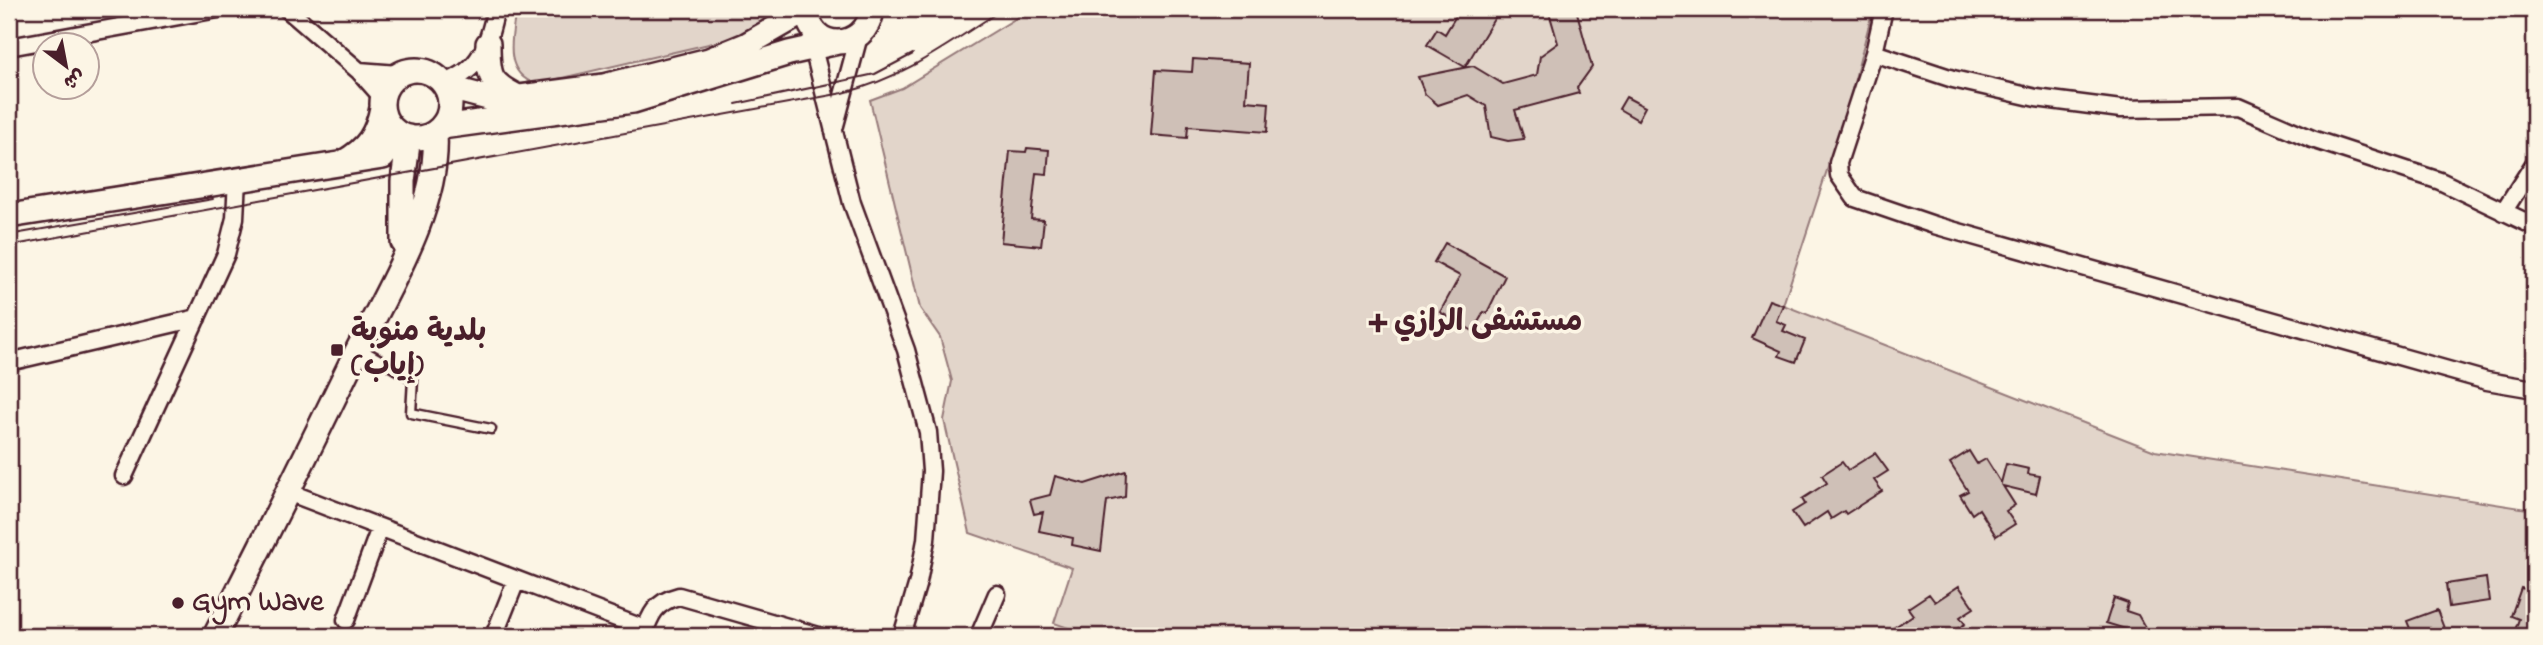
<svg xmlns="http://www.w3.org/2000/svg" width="2543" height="645" font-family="'Indie Flower','Playpen Sans Arabic',sans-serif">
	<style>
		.green { fill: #e2d5ca; stroke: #967a7a; stroke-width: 2 }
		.building { fill: #cfc0b7; stroke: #4a1f2b; stroke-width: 2 }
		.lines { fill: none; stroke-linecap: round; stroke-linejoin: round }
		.lane-casing { stroke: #4a1f2b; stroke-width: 13 }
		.street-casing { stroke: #4a1f2b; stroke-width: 21 }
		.secondary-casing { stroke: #4a1f2b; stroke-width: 28 }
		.lane { stroke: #fcf5e5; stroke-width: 8 }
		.street { stroke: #fcf5e5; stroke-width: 16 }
		.secondary { stroke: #fcf5e5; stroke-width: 23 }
		.tram { stroke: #4a1f2b; stroke-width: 2 }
		.poi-dot { fill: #4a1f2b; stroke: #fcf5e5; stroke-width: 2.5 }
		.labels { text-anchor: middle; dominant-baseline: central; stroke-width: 7; stroke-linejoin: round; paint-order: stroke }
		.poi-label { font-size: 30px; font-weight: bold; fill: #4a1f2b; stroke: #fcf5e5; text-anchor: start }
	</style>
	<rect width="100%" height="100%" fill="#fcf5e5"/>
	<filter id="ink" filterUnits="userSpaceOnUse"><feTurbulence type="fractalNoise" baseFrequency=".0143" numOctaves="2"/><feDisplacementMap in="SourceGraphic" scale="14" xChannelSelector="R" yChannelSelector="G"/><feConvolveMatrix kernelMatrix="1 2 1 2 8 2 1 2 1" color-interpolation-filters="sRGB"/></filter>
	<g filter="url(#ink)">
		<path class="green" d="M516,9H773L759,24L739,37L536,84C502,73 512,37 516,9Z
			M1031,9H1873L1848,106L1783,305L2155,451L2534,510V636H1091L1054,623L1072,568L970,533L944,420L952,381L940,337L920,308L870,100L902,88Z"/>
		<path class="building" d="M1460,9H1500L1465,67L1427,45L1437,29L1445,34Z
			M1548,9H1576L1592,67L1577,88L1579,93L1515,110L1524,139L1508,141L1491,137L1486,106L1468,95L1438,105L1425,94L1418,77L1473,66L1503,84L1537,75L1540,56L1558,43Z
			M1193,59L1249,63L1246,101L1269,103L1267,132L1188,126L1187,138L1151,135L1156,70L1192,72Z
			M1626,97L1645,107L1638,120L1619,109Z
			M1027,148L1049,150L1047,174L1036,173L1031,219L1044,220L1041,246L1001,242L1010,151L1026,152Z
			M1445,243L1505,276L1487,313L1484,312L1473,331L1440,312L1460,276L1434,262Z
			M1769,300L1783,305L1776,321L1786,325L1783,331L1805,340L1796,362L1779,356L1781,351L1752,338Z
			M1969,451L1977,464L1986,459L2001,483L2006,464L2029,469L2028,474L2040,476L2036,494L2003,486L2015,505L2006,511L2015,524L1996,536L1979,509L1972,514L1960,495L1968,491L1950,463Z
			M1875,453L1888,471L1874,480L1882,491L1846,514L1844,511L1831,519L1827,512L1803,528L1792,512L1805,504L1802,499L1827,483L1822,475L1842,462L1848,470Z
			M1126,471L1125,497L1107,501L1101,551L1072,545L1073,538L1039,531L1043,512L1034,514L1030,500L1050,495L1055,476L1085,484Z
			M2486,578L2489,601L2449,607L2446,584Z
			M2532,581L2534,636H2513L2519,619L2511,616L2521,588L2529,590Z
			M1959,586L1974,608L1960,617L1965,624L1945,636H1881L1913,615L1908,608L1929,594L1935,602Z
			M2114,598L2128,603L2126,611L2138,615L2150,636H2132L2126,629L2106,623Z
			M2437,610L2447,636H2413L2407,621Z"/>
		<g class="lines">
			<defs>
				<path id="lane" d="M361,349L413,379L411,413L491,429"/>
				<path id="street" d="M287,9L359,71L382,97
					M1884,9L1874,53L1838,163L1839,175L1855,198L1934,225L2487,381L2534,389
					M811,40L852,203L906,350L928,432L931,471L926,540L918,582L902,636
					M9,47L218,9
					M1874,53L1953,79L2036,98L2121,109L2238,107L2312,139L2440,181L2534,226
					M359,71L398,74
					M444,83C481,71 488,44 496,9
					M834,129L859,36
					M2503,212L2534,164
					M9,362L197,318
					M124,476L226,254L235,218L237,179
					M288,492L645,629
					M346,620L380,528
					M494,636L516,581
					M643,636C650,615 655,602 679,596L819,636
					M979,636L997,594"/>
				<path id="secondary" d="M807,9C808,53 867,53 872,9
					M488,44C488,78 490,83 520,98
					M382 104a34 34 0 1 1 68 0a34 34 0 1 1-68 0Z
					M446,87L496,100L604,86L709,60L746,45L807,10
					M442,127L633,101L789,53L838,42
					M344,162C368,148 377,134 382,108
					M9,216L383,157L400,134
					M403,242V181L409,137
					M215,636C261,546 306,456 350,365C383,297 440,211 435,134"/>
			</defs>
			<use href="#lane" class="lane-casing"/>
			<use href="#street" class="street-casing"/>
			<use href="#secondary" class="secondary-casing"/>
			<use href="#lane" class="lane"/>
			<use href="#street" class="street"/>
			<use href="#secondary" class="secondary"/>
			<path class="tram" d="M736,104L875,74L913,54
				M9,235L213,199
				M9,246L843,93C903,79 951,42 1003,9"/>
		</g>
	</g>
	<g class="poi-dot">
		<path d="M1374.5 312.5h7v7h7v7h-7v7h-7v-7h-7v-7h7z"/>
		<rect x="330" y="343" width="14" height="14" rx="3.5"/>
		<circle cx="178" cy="603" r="7"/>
	</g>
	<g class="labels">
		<g class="poi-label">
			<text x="1394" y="323">مستشفى الرازي</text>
			<text x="351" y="333">بلدية منوبة<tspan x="351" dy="34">(إياب)</tspan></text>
			<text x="192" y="603">Gym Wave</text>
		</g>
	</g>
	<rect width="2543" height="645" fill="none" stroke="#fcf5e5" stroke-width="35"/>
	<rect x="18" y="18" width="2508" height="610" fill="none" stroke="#4a1f2b" stroke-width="2.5" filter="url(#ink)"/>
	<g transform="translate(66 66) rotate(148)"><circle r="33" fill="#fcf5e5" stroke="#b59f9b" stroke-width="2"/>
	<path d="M0-5L12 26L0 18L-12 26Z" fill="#4a1f2b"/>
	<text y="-10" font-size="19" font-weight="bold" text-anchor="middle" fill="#4a1f2b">ش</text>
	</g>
</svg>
